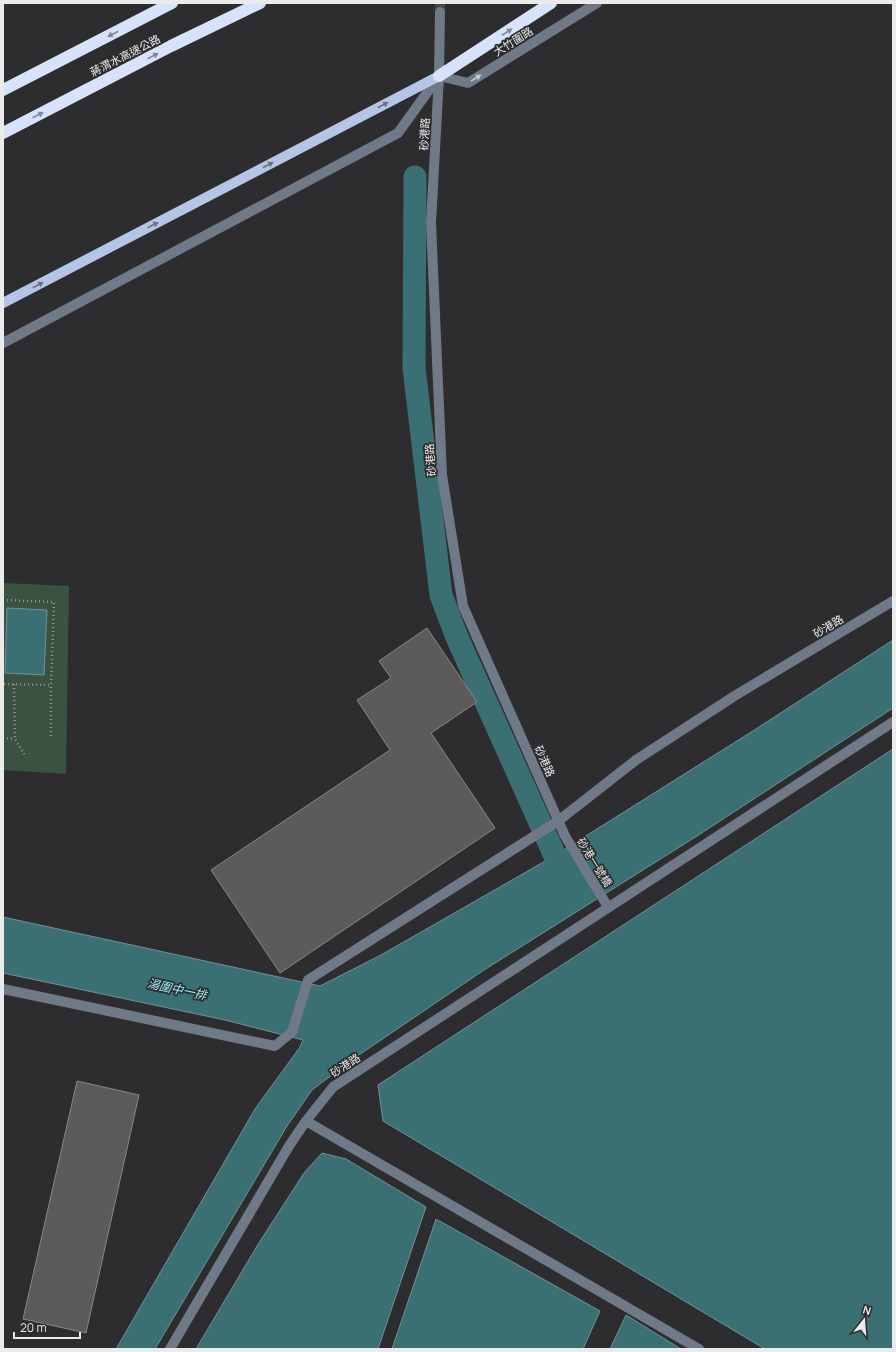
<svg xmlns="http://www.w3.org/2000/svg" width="896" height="1352" font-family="Manrope,'Noto Sans TC',sans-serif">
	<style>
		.green { fill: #3a5241 }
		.water { fill: #3a6f74; stroke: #6f9498 }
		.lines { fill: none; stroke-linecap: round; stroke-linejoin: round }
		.canal { stroke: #3a6f74; stroke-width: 23 }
		.building { fill: #5c5a5b; stroke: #898788 }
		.minor-tunnel { stroke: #4a494a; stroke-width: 10; stroke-dasharray: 10 5; stroke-linecap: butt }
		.path { stroke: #939294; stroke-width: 2.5; stroke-dasharray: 1 3; stroke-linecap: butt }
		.minor { stroke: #707988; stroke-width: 10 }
		.major { stroke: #b4c5e5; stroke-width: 10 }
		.highway { stroke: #d6e3fb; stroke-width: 12 }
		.oneway { fill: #828894 }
		.oneway2 { fill: #c6c9ce }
		.oneway3 { fill: #6a7180 }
		.labels { text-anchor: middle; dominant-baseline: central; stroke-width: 3.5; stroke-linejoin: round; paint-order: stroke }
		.street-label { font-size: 11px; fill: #ebebec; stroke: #2d2c2e }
		.water-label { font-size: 12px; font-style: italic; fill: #94eff7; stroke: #2d2c2e }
	</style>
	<rect width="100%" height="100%" fill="#2d2c2e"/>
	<path class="green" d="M3,583L69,586L66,774L3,770Z"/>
	<path class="water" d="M7,608L47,610L44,675L5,673Z
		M893,640V708L697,836L484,970L353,1059L312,1090L287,1126L155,1349H116L255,1109L300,1047L303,1040L225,1020L3,973V917L320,986L381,955L554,856L756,729Z
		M893,749V1349H765L383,1121L378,1085Z
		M322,1153L346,1159L426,1207L378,1349H196L257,1246L304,1173Z
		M436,1219L600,1311L583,1349H392Z
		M626,1315L681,1349H610Z"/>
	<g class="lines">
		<path class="canal" d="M415,177L414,368L441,595L456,635L564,876"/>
	</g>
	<path class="building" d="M427,628L477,702L431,733L495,828L280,973L211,870L390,750L357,700L391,678L379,661Z
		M77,1081L139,1095L86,1333L23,1319Z"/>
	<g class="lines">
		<path class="minor-tunnel" d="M440,12V3"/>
		<path class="path" d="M3,600L54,602L51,685L3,684
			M14,684L15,739L25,755
			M51,736V685
			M3,738L14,739"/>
		<path class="minor" d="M440,12L439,76L431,223L442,475L463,606L565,836L608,907
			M439,76L468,83L597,3
			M3,343L398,133L439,76
			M3,989L275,1046L292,1032L308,980L558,821L636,760L736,695L893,601
			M306,1121L699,1349
			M170,1349L289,1146L306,1121L333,1087L893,722"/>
		<path class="major" d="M3,303L439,76"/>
		<path class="highway" d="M439,76L551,3
			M3,90L172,3
			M3,133L171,46L260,3"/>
	</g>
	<defs><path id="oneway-solid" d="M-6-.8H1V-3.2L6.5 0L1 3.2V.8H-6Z"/></defs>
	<g class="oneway">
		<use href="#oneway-solid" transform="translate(507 32) rotate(-33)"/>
		<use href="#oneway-solid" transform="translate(113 34) rotate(153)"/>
		<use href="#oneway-solid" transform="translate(153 56) rotate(-27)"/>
		<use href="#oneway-solid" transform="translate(38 115) rotate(-27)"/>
	</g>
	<use class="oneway2" href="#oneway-solid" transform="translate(476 78) rotate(-32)"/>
	<g class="oneway3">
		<use href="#oneway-solid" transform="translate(383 105) rotate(-28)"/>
		<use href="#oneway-solid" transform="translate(268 165) rotate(-28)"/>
		<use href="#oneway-solid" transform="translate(153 225) rotate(-28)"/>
		<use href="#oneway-solid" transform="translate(38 285) rotate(-28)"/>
	</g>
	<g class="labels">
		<g class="street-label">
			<text transform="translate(513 41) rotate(-32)">大竹圍路</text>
			<text transform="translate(125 55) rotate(-27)">蔣渭水高速公路</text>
			<text transform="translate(424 134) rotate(-87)">砂港路</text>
			<text transform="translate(430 460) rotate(-94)">砂港路</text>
			<text transform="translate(828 626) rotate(-31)">砂港路</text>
			<text transform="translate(545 761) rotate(66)">砂港路</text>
			<text transform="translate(595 862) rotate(58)">砂港一號橋</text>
			<text transform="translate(345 1065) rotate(-33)">砂港路</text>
		</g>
		<g class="water-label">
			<text transform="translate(177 989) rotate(12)">湯圍中一排</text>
		</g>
	</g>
	<rect width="896" height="1352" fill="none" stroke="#ebebec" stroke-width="8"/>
	<g transform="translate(864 1320) rotate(17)" stroke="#2d2c2e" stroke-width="3" paint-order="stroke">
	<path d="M0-3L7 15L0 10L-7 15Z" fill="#ebebec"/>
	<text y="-6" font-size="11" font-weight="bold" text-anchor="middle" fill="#ebebec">N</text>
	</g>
	<path d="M14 1332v6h66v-6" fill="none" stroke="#ebebec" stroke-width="2"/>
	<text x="20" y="1332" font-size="12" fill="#ebebec" stroke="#2d2c2e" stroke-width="3" paint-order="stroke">20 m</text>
</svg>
